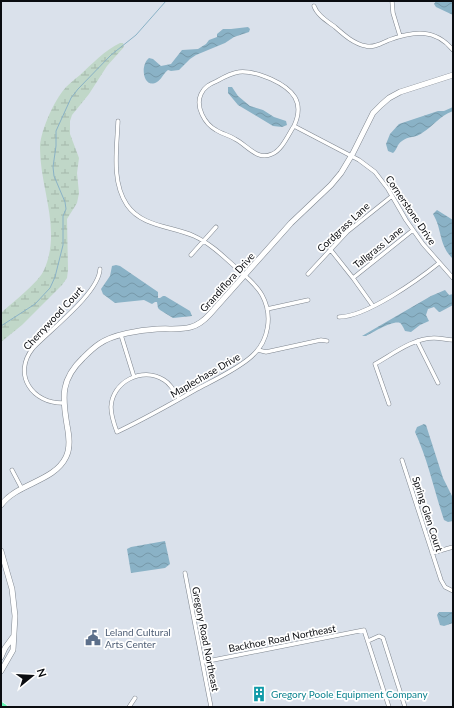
<svg xmlns="http://www.w3.org/2000/svg" width="454" height="708" font-family="Lato,sans-serif">
	<style>
		.wetland { fill: url(#wetland-marsh) }
		.water { fill: url(#water-waves) }
		.lines { fill: none; stroke-linecap: round; stroke-linejoin: round }
		.stream { stroke: #8ab2c6; stroke-width: 1 }
		.street-casing { stroke: #7f868f; stroke-width: 4.5 }
		.secondary-casing { stroke: #7f868f; stroke-width: 6 }
		.highway-casing { stroke: #fff; stroke-width: 7 }
		.street { stroke: #fff; stroke-width: 3.5 }
		.secondary { stroke: #fff; stroke-width: 5 }
		.highway { stroke: #68f5b5; stroke-width: 6 }
		.labels { text-anchor: middle; dominant-baseline: central; stroke-width: 3.5; stroke-linejoin: round; paint-order: stroke }
		.street-label { font-size: 10px; fill: #0a0c10; stroke: #fff }
		.service-label { font-size: 10px; fill: #4e5e75; stroke: #fff; text-anchor: start }
		.culture-label { font-size: 10px; fill: #0d838f; stroke: #fff; text-anchor: start }
	</style>
	<defs>
		<pattern id="wetland-marsh" width="20" height="14" patternUnits="userSpaceOnUse"><rect width="20" height="14" fill="#c0d7c8"/><path d="M1 5h8M5 5V1M11 12h8M15 12V8" fill="none" stroke="#a4b7ab"/></pattern>
		<pattern id="water-waves" width="16" height="10" patternUnits="userSpaceOnUse"><rect width="16" height="10" fill="#8ab2c6"/><path d="M0 5q4-4 8 0t8 0" fill="none" stroke="#7698a9"/></pattern>
	</defs>
	<rect width="100%" height="100%" fill="#dae1eb"/>
	<path class="wetland" d="M120,43H123L124,46L123,48L107,66L89,94L72,115L70,121V134L79,158L77,173L79,193L77,203L67,219L68,270L67,278L62,285L22,325L1,342V313C12,303 39,282 44,270C62,230 40,189 40,148C40,132 53,104 62,92C67,85 74,80 80,75C92,64 105,50 120,43Z"/>
	<path class="water" d="M436,1H451L453,2V15L436,7L434,4Z
		M248,27L250,29L249,32L234,37L225,43L196,55L190,59L179,70L171,71L168,70C163,74 161,80 157,82C144,90 139,66 149,58L153,59L161,66L171,64L182,50L198,49L206,44L209,40L217,37V34L223,29H231Z
		M228,87H232L238,96L250,106L263,110L274,117L286,121L287,125L282,127L273,126L238,105L228,93Z
		M453,107V111C438,117 435,125 422,133C416,138 408,136 402,141C397,144 397,150 393,153L388,151L386,144L390,134L399,124L438,111H444Z
		M437,210L453,220V259C438,244 443,231 433,214Z
		M116,265L120,266L158,292V298H160L163,296H165L190,311L192,316L173,318L160,310L158,308L157,302H155L152,304L144,300L115,303L103,294L101,289L110,276L112,266Z
		M445,290L449,295L453,294V305L440,312H439L434,307L428,309L426,315L429,321L420,325L411,332L405,331C404,329 402,324 400,323C393,320 372,333 366,336H362L431,296Z
		M424,424L426,425L443,478L453,498V521L448,522L444,520C434,490 428,460 415,432L417,427Z
		M165,541L170,564L165,568L131,573L127,549L131,547Z
		M439,612H453V623L444,626L440,625L437,615Z"/>
	<g class="lines">
		<path class="stream" d="M1,326L35,304L50,288L55,277L63,245V216L66,209L65,202L54,176L53,167L56,146V131L71,98L78,89L111,55L136,35L166,1"/>
		<defs>
			<path id="street" d="M392,1L393,13L400,36
				M314,6C317,15 327,21 335,27C344,35 354,44 366,46C374,48 382,43 389,40C413,31 435,28 453,50
				M118,121C117,148 111,181 127,205C142,227 172,226 194,236C212,244 227,260 242,273C250,280 257,286 262,295C273,315 269,341 252,356C238,369 214,380 197,389C171,404 144,419 117,432C114,424 111,416 111,407C112,382 142,366 164,380C171,384 175,392 179,399
				M294,126C288,135 282,150 272,154C257,161 247,145 235,139C229,135 222,134 216,130C205,124 195,107 201,94C204,87 210,84 217,81C224,77 231,73 239,72C251,71 261,75 271,79C293,89 305,102 294,126L359,160L375,172L388,189L406,220L423,244L453,278
				M330,249L353,278L373,306
				M191,255L216,227
				M308,274L347,232L392,196
				M353,278L413,230
				M267,309L308,300
				M339,317C366,317 418,280 439,263
				M121,335L134,377
				M417,341L438,383
				M258,350L266,352L321,340L327,341
				M64,403C32,404 12,374 33,348C50,330 99,293 100,269
				M389,404L375,364C393,354 413,338 434,338C441,338 447,340 453,340
				M402,460L441,580L445,587L453,591
				M12,470L22,489
				M432,553L453,547
				M185,573L211,707
				M368,641L379,636L383,638L405,707
				M203,662L364,630L389,707
				M129,707L135,698"/>
			<path id="secondary" d="M1,505C17,483 54,482 66,457C71,447 69,435 67,425C62,396 61,379 83,358C88,353 93,348 99,344C113,334 141,330 157,329C180,328 193,333 210,314L291,223L331,185L341,173L353,153L373,113L381,105L389,98L400,92L453,75
				M1,551L12,589L15,616L13,650L1,671
				M1,657L5,648L13,637"/>
			<path id="highway" d="M1,705L4,707"/>
		</defs>
		<use href="#street" class="street-casing"/>
		<use href="#secondary" class="secondary-casing"/>
		<use href="#highway" class="highway-casing"/>
		<use href="#street" class="street"/>
		<use href="#secondary" class="secondary"/>
		<use href="#highway" class="highway"/>
	</g>
	<defs>
		<symbol id="civic-bare" viewBox="-9 -9 18 18"><path d="M-.6-6.5H3V-4.5H.6V-3L4-1V1h2V6H-6V1h2V-1L-.6-3ZM-1.2 2.5V6h2.4V2.5Z" fill="#5c6f8a" stroke="#fff" stroke-width="2.5" paint-order="stroke"/></symbol>
		<symbol id="building-bare" viewBox="-9 -9 18 18"><path d="M-4-6H4V6H1V3H-1V6H-4ZM-2.5-4.3h1.7v1.8h-1.7ZM.8-4.3h1.7v1.8H.8ZM-2.5-1h1.7V.8h-1.7ZM.8-1h1.7V.8H.8Z" fill="#0f9aa8" stroke="#fff" stroke-width="2.5" paint-order="stroke"/></symbol>
	</defs>
	<g fill-rule="evenodd">
		<use href="#civic-bare" x="82" y="627" width="22" height="22"/>
		<use href="#building-bare" x="248" y="683" width="22" height="22"/>
	</g>
	<g class="labels">
		<g class="street-label">
			<text transform="translate(411 210) rotate(56)">Cornerstone Drive</text>
			<text transform="translate(343 227) rotate(-43)">Cordgrass Lane</text>
			<text transform="translate(378 247) rotate(-39)">Tallgrass Lane</text>
			<text transform="translate(227 282) rotate(-48)">Grandiflora Drive</text>
			<text transform="translate(53 318) rotate(-47)">Cherrywood Court</text>
			<text transform="translate(205 375) rotate(-30)">Maplechase Drive</text>
			<text transform="translate(428 514) rotate(72)">Spring Glen Court</text>
			<text transform="translate(282 638) rotate(-11)">Backhoe Road Northeast</text>
			<text transform="translate(206 639) rotate(79)">Gregory Road Northeast</text>
		</g>
		<g class="service-label">
			<text x="105" y="632">Leland Cultural<tspan x="105" dy="12">Arts Center</tspan></text>
		</g>
		<g class="culture-label">
			<text x="271" y="694">Gregory Poole Equipment Company</text>
		</g>
	</g>
	<rect width="454" height="708" fill="none" stroke="#0a0c10" stroke-width="4"/>
	<g transform="translate(32 676) rotate(72)" stroke="#ffffff" stroke-width="3" paint-order="stroke">
	<path d="M0-3L7 15L0 10L-7 15Z" fill="#0a0c10"/>
	<text y="-6" font-size="11" font-weight="bold" text-anchor="middle" fill="#0a0c10">N</text>
	</g>
</svg>
